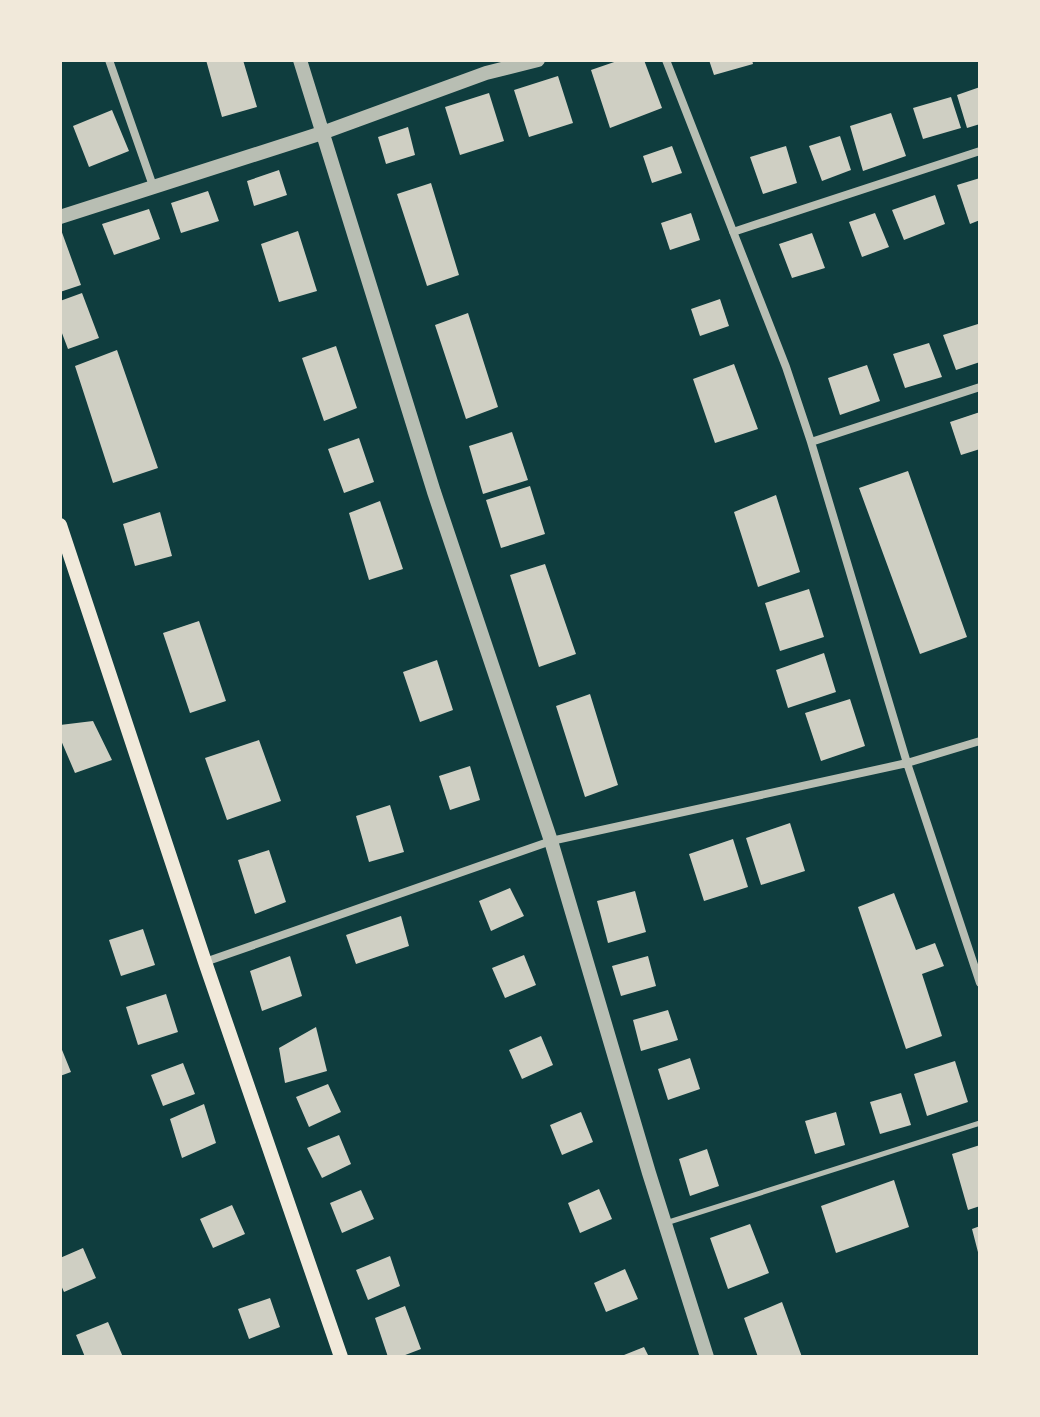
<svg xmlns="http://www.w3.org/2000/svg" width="1040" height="1417" font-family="Roboto,sans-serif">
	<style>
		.building { fill: #cfcfc3 }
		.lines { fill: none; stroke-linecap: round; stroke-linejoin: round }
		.service { stroke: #b8beb3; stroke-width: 5 }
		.minor { stroke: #b8beb3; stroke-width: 8 }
		.tertiary { stroke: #b8beb3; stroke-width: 14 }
		.secondary { stroke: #f1e9da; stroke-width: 14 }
	</style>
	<rect width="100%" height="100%" fill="#0f3d3e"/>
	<path class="building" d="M206,60H243L257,107L222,117Z
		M620,60H644L662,108L610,128L591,70Z
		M709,60H752L753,64L714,75Z
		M558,76L573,123L529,137L514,90Z
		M980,87V124L967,128L957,95Z
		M489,93L504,141L460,155L445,107Z
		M951,97L961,128L923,139L913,108Z
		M112,110L129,151L89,167L73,126Z
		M891,113L906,156L863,171L850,126Z
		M408,127L415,155L386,164L378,137Z
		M840,136L851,170L822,181L809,146Z
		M672,146L682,173L652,183L643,156Z
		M786,146L797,183L763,194L750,157Z
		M279,170L287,195L254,206L247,181Z
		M980,178V220L970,224L957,185Z
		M431,183L459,275L427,286L397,194Z
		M208,191L219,221L181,233L171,203Z
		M935,195L945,224L904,240L892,210Z
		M149,209L160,239L114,255L102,224Z
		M691,213L700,240L670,250L661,223Z
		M875,213L889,247L862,257L849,222Z
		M60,227L81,285L60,292Z
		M298,231L317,291L279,302L261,244Z
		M812,233L825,268L792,278L779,244Z
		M82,293L99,338L68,349L60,328V301Z
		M720,299L729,326L700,336L691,309Z
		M468,313L498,407L466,419L435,325Z
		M978,324L980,362L956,370L943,335Z
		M929,343L942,377L905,388L893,354Z
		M336,346L357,408L324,421L302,358Z
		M117,350L158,468L113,483L75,366Z
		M734,364L758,429L715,443L693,379Z
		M867,365L880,401L840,415L828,378Z
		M980,412V449L961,455L950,422Z
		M512,432L528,480L483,494L469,446Z
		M359,438L374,482L344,493L328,449Z
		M908,471L967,637L920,654L859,488Z
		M530,486L545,534L501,548L486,500Z
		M776,495L800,572L758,587L734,512Z
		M380,501L403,569L369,580L349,513Z
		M160,512L172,556L135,566L123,524Z
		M545,564L576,654L539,667L510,575Z
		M809,589L824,637L780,651L765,603Z
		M199,621L226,701L190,713L163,633Z
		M824,653L836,692L788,708L776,670Z
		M437,660L453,710L420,722L403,672Z
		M590,694L618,785L585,797L556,706Z
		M850,699L865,746L821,761L805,713Z
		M93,721L112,760L75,773L60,738V725Z
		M259,740L281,801L227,820L205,758Z
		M470,766L480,800L450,810L439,776Z
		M390,805L404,852L369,862L356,816Z
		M790,823L805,871L761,885L746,838Z
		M733,839L748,887L704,901L689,854Z
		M269,850L286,902L255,914L238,860Z
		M510,888L524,916L491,931L479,901Z
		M635,891L646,932L608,943L597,901Z
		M894,893L916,950L935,943L944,966L922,974L942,1036L906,1049L858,907Z
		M401,916L409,946L356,964L346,935Z
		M143,929L155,965L121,976L109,940Z
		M524,955L536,985L505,998L492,968Z
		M290,956L302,996L262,1011L250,971Z
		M648,956L656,986L621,996L612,966Z
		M166,994L178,1032L138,1045L126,1007Z
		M668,1010L678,1040L641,1051L633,1020Z
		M316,1027L327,1071L285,1083L279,1048Z
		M541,1036L553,1065L522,1079L509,1050Z
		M60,1045L71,1072L60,1076Z
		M690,1058L700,1089L668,1100L658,1069Z
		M955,1061L968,1102L927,1116L914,1074Z
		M183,1063L195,1094L163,1106L151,1075Z
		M328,1084L341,1112L309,1127L296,1097Z
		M901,1093L911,1125L880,1134L870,1102Z
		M204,1104L216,1143L182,1158L170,1119Z
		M581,1112L593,1142L562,1155L550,1125Z
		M836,1112L845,1145L815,1154L805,1121Z
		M339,1135L351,1164L322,1178L307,1148Z
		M980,1145V1206L968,1210L952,1154Z
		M707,1149L719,1186L690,1196L679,1159Z
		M894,1180L909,1227L836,1253L821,1206Z
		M599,1189L612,1219L580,1233L568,1203Z
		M361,1190L374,1219L342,1233L330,1203Z
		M232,1205L245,1234L213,1248L200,1219Z
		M750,1224L769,1273L728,1289L710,1238Z
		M980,1226V1256H979L972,1229Z
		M83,1248L96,1278L64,1292L60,1283V1258Z
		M390,1256L400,1286L368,1300L356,1270Z
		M625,1269L638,1299L606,1312L594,1283Z
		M270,1298L280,1327L249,1339L238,1309Z
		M782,1302L802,1357H758L744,1318Z
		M405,1306L421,1349L400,1357H388L375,1318Z
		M108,1322L123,1357H85L76,1335Z
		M644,1347L649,1357H619Z"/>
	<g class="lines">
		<path class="service" d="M669,1222L980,1123"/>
		<path class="minor" d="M109,60L153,186
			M666,60L786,367L811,442L907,763L980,983
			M733,232L980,151
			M811,442L980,387
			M205,962L551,841L907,763L980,741"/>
		<path class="tertiary" d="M300,60L434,492L551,841L649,1173L707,1357
			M60,217L322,133L486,73L538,60"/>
		<path class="secondary" d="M60,525L205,962L341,1357"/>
	</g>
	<rect width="1040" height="1417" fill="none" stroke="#f1e9da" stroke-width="124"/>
</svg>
